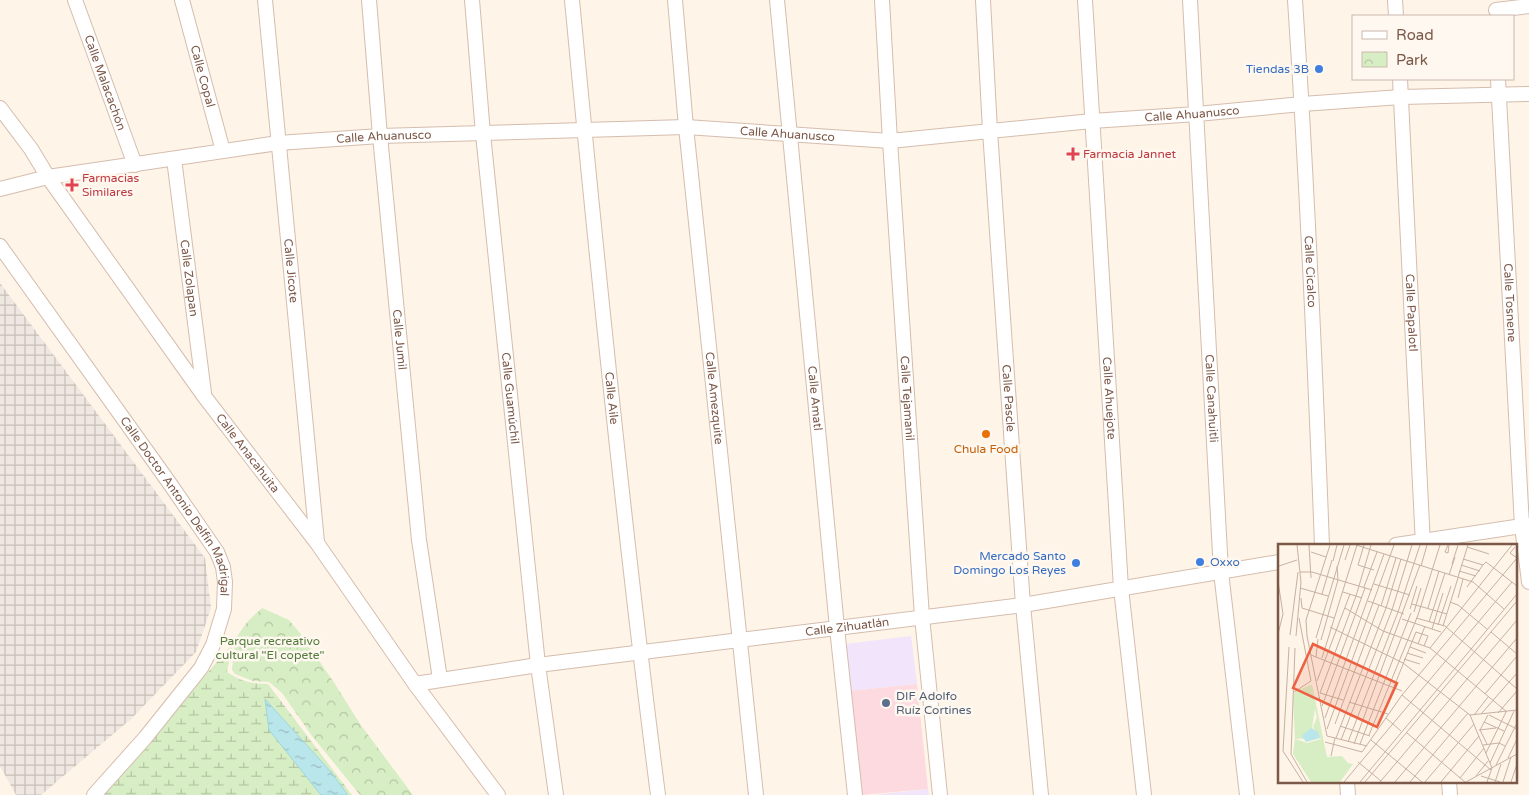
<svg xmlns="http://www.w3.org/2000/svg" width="1529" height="795" font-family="'Varela Round',sans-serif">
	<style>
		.industrial { fill: url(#industrial-grid) }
		.education { fill: #f1e4fb }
		.medical { fill: #fddadf }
		.wetland { fill: url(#wetland-marsh) }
		.park { fill: url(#park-crowns) }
		.water { fill: url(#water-ripples); stroke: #9ed6dd }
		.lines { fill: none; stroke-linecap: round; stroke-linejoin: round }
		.minor-casing { stroke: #d5bdae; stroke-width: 16 }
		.minor { stroke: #fff; stroke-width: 14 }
		.shop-dot { fill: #3f7fe0; stroke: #fff8f0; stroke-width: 2 }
		.health-dot { fill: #e0444e; stroke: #fff8f0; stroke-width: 2 }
		.food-dot { fill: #e8710a; stroke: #fff8f0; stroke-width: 2 }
		.service-dot { fill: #5c6f8a; stroke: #fff8f0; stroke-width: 2 }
		.labels { text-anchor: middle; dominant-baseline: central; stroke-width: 5; stroke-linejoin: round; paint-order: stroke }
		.shop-label { font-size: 12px; fill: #366cbe; stroke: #fff8f0; text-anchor: end }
		.street-label { font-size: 12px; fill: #7c5848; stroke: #fff8f0 }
		.health-label { font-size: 12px; fill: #be3a42; stroke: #fff8f0; text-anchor: start }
		.food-label { font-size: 12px; fill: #c56008; stroke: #fff8f0 }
		.park-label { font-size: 12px; fill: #527c3c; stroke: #fff8f0 }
		.service-label { font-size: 12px; fill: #4e5e75; stroke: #fff8f0; text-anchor: start }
		.inset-road { fill: none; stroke: #c6b1a2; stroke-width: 1 }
		.view { fill: #ed6142; fill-opacity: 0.15; stroke: #ed6142; stroke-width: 2.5 }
		.inset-edge { fill: none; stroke: #7c5848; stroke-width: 2.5 }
	</style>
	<defs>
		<pattern id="industrial-grid" width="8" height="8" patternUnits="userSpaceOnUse" patternTransform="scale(1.25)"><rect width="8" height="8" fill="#efe7e1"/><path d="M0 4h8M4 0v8" fill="none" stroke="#c7beb8"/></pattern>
		<pattern id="wetland-marsh" width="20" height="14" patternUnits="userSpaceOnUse" patternTransform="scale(1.25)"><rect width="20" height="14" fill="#d7eec4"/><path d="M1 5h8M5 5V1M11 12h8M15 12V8" fill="none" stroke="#b3c4a1"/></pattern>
		<pattern id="park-crowns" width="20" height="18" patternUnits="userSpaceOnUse" patternTransform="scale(1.25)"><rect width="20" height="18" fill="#d7eec4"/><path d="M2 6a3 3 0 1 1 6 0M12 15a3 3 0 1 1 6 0" fill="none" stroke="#b3c4a1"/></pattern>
		<pattern id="water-ripples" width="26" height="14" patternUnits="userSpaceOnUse" patternTransform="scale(1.25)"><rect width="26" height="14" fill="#b9e6eb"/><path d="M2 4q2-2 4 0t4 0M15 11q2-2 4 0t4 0" fill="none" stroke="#9bbdc0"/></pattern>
	</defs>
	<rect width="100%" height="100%" fill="#fef4e7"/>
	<path class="industrial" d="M0,283L205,558L211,608L196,652L131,719L41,795H16L0,766Z"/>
	<path class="education" d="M911,636L917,684L850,691L845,644Z
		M928,789L929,795H873Z"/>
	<path class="medical" d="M917,684L928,789L861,795L850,691Z"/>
	<path class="wetland" d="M233,643L227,672C240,681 252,684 268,684L352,795H104Z"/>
	<path class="park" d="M262,608L289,620L300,633L335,684L360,724L413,795H360L312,736L282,693L269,682L253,681L235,674L232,670L235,639L248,621Z"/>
	<path class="water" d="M265,699L331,772L348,795H321L269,730Z"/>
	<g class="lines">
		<defs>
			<g id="minor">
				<path id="s1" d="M75,0L135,165"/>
				<path id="s2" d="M182,0L223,151"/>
				<path id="s3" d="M265,0L317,542"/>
				<path id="s4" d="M369,0L380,136L419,540L440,679"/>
				<path id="s5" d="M472,0L483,134L538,665L556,795"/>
				<path id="s6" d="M572,0C597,265 624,531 658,795"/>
				<path id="s7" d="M675,0L686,127L756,795"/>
				<path id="s8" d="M777,0L837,628L855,795"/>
				<path id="s9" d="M882,0L890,141L922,617L940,795"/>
				<path id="s10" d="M983,0L990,131L1023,605L1041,795"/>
				<path id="s11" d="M1085,0L1121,588L1144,795"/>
				<path id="s12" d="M1190,0L1221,572L1247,795"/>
				<path id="s13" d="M1295,0C1307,181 1315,363 1322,545"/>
				<path d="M1395,0L1396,16"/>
				<path d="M1496,10L1529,6"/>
				<path id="s14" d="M1400,79L1423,545"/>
				<path id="s15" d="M1498,79L1522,526L1529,582"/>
				<path id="s16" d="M0,108L31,149L48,177L204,396L317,543L415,684L498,795"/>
				<path id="s17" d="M174,159L204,393"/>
				<path id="s18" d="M0,189L48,177L278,143L380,136L686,127L890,141L1092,121L1197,114L1302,104L1401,97L1529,94"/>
				<path id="s19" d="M0,246L168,481L217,552L223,567L225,582L224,609L213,645L201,668L145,738L94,795"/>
				<path d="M1396,545L1529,525"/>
				<path id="s20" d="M415,684L538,665L1023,605L1279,562"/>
				<path d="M1347,781L1348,795"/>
				<path d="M1449,781L1450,795"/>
			</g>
		</defs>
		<use href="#minor" class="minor-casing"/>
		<use href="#minor" class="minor"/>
	</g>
	<g class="shop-dot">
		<circle cx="1319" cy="69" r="5"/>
		<circle cx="1200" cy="562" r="5"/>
		<circle cx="1076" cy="563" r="5"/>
	</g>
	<g class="health-dot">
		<path d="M1070.5 146.5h5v5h5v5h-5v5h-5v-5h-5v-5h5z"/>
		<path d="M69.5 177.5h5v5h5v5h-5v5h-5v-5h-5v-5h5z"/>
	</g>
	<circle class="food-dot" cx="986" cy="434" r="5"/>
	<circle class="service-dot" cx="886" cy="703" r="5"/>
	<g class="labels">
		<g class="shop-label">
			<text x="1309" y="69">Tiendas 3B</text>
			<text x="1066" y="556">Mercado Santo<tspan x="1066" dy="14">Domingo Los Reyes</tspan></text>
			<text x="1210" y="562" text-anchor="start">Oxxo</text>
		</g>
		<g class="street-label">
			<text stroke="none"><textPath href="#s2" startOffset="79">Calle Copal</textPath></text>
			<text stroke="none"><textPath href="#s1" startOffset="88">Calle Malacachón</textPath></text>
			<text stroke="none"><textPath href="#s18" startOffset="1198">Calle Ahuanusco</textPath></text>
			<text stroke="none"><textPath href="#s18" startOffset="792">Calle Ahuanusco</textPath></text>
			<text stroke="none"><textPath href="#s18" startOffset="388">Calle Ahuanusco</textPath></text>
			<text stroke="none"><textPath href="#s3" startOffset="272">Calle Jicote</textPath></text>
			<text stroke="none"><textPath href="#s13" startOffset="272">Calle Cicalco</textPath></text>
			<text stroke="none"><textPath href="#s17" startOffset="120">Calle Zolapan</textPath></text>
			<text stroke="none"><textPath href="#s15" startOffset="224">Calle Tosnene</textPath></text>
			<text stroke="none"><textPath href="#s14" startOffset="234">Calle Papalotl</textPath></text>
			<text stroke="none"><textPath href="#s4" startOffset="341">Calle Jumil</textPath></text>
			<text stroke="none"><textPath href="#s5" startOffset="400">Calle Guamúchil</textPath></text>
			<text stroke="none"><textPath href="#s6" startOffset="400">Calle Aile</textPath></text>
			<text stroke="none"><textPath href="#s7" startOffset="400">Calle Amezquite</textPath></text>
			<text stroke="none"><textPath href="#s8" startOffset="400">Calle Amatl</textPath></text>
			<text stroke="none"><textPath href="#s9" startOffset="399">Calle Tejamanil</textPath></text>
			<text stroke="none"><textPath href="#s10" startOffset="399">Calle Pascle</textPath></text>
			<text stroke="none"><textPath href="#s11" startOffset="399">Calle Ahuejote</textPath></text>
			<text stroke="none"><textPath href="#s12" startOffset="399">Calle Canahuitli</textPath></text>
			<text stroke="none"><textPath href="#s16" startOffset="425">Calle Anacahuita</textPath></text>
			<text stroke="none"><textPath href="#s19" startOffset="316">Calle Doctor Antonio Delfín Madrigal</textPath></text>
			<text stroke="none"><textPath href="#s20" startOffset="436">Calle Zihuatlán</textPath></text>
		</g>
		<g class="health-label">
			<text x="1083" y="154">Farmacia Jannet</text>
			<text x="82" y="178">Farmacias<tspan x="82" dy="14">Similares</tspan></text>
		</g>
		<g class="food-label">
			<text x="986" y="449">Chula Food</text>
		</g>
		<g class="park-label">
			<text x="270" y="641">Parque recreativo<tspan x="270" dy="14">cultural "El copete"</tspan></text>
		</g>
		<g class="service-label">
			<text x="896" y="696">DIF Adolfo<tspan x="896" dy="14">Ruíz Cortines</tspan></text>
		</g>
	</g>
	<g transform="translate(1278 544)">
		<rect width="239" height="239" fill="#fef4e7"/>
		<path d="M32,141L37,164L34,184L40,188L42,194L17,195L15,153L17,148Z" fill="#d7eec4"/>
		<path d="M34,140L49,213L64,212L70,219L75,220L62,238H33L15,210L17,195L29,199L43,195L35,183L39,173L31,143Z" fill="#d7eec4"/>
		<path d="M33,184L40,188L42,194L28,198L24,192Z" fill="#b9e6eb"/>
		<path class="inset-road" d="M31,1L33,34M52,1L28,76L29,92L49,192L89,202M78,1L195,38L226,65M86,1L80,21L96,26M170,1L167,8L170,9L171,1M189,3L211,10M237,3L232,9L239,14M33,8L48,13M185,15L205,21M67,16L72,1M55,17L59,1M174,20L180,1M183,21L202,27M205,21L208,18L239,42M1,22L19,16M143,22L149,1M181,27L198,32M22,28H34L94,46M171,31L177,13M180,33L190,1M0,37L5,70L0,90M96,40L132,51M86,43L99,8M189,43L205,21M22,44L50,52M65,48L84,54M44,50L54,16M23,54L24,64L56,74M180,54L185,35M90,57L126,70M172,58L180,61L209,85M134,60L169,70M103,62L118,14M67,64L105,87L152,104L229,168M150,64L161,27M132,65L139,42M136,68L143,44M138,74L167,82L239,145M124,75L163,88M151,78L167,29M160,81L173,42M165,82L180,34M52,83L125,119L192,171M154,85L165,49M213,88L239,110M12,91L20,28M18,92L23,38L19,1M38,94L66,1M43,96L60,36L59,22M140,100L147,82M11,103L5,207L25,238M132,103L148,109M17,104L13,210L29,238M152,104L234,1M129,109L145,114M33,111L124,147M38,113L40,95M44,114L79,1M126,115L142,120M39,137L72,50M16,148L33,137L21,74M42,149L78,52L93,1M42,149L65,156M207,150L239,112M124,151L213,226M71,158L110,170M44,162L87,44M220,169L239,147M203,170L239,129M192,171L214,224L209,238M192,171L239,166M196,171L210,153M211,171L239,185M47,174L106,10M108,174L123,187M103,175L138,88L150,92L146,102M206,178L226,187M57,180L101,61M62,182L92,192M49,185L116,1M201,186L218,184M129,189L187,238M91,191L140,71L162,1M58,194L108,64L123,15M63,196L114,66L134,1M93,196L144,238M47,198L84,208L124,151L239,14M70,198L120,68L142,1M76,200L142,21M82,200L133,69M209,200L202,186L210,171M205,201L221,199L227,202M208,209L228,168M53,212L57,194M230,214L239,195M80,218L103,237M212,219L236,167M218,221L239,179M198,232L210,217M203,232L222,238M182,234L206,204M66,238L234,38M82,238L239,50M87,238L239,57M102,238L239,76M117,238L239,94M132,238L190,169M147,238L196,180M163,238L201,192M188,238L239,210M217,238L223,220M225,238L233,213M233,238L239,220"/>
		<path class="view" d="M35,100L119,139L99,183L15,144Z"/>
		<rect width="239" height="239" class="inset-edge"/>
	</g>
	<rect x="1352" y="15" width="162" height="65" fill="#fff8f0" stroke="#cbb8ad"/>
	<rect x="1362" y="31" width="25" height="8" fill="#ffffff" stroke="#cbb8ad"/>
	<text x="1396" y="40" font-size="15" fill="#7c5848">Road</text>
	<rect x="1362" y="52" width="25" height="15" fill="url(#park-crowns)" stroke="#cbb8ad"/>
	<text x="1396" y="65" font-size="15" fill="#7c5848">Park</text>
</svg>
